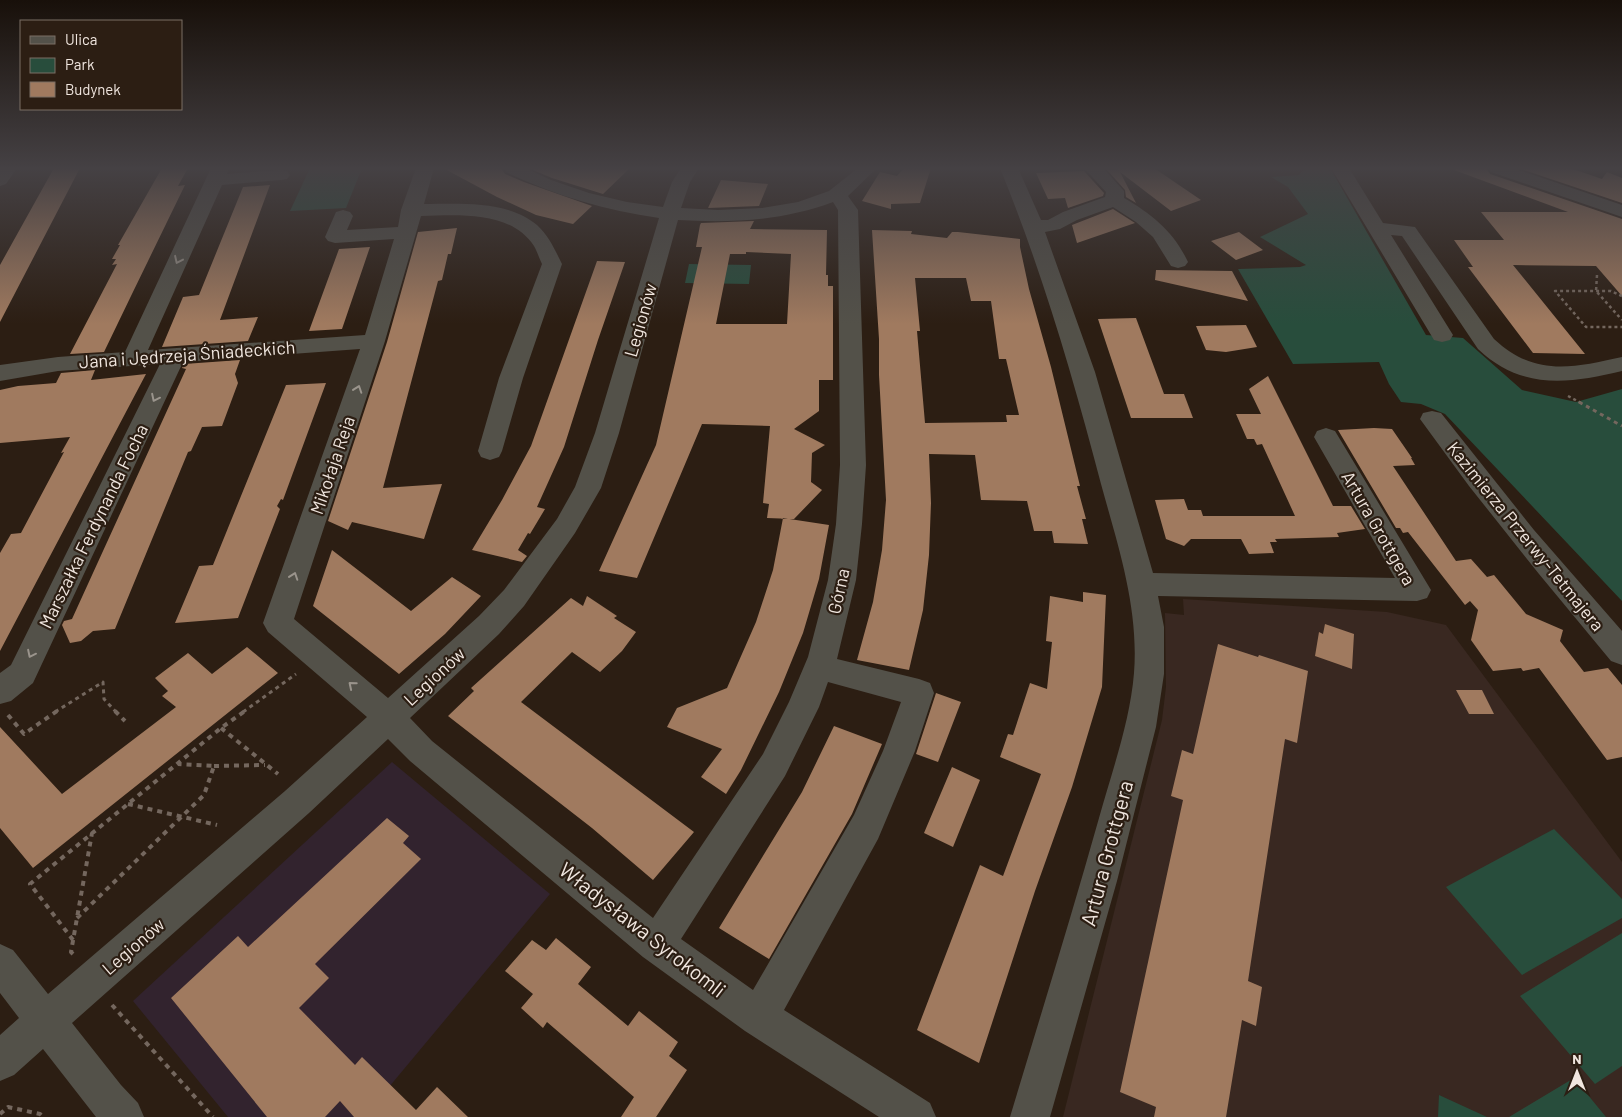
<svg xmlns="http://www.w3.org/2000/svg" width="1622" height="1117" font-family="Barlow,sans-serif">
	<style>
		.commercial { fill: #32232e }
		.education { fill: #392821 }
		.green { fill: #284d3c }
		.building { fill: #a07a5f; fill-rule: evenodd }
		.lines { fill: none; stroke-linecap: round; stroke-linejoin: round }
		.path-far2 { stroke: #74675e; stroke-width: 2.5; stroke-dasharray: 3 3; stroke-linecap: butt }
		.path-far1 { stroke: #74675e; stroke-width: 3; stroke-dasharray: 4 4; stroke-linecap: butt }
		.path { stroke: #74675e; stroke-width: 4; stroke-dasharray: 5 5; stroke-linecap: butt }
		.minor { fill: #535149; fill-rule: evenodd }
		.oneway { stroke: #9a948c }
		.labels { text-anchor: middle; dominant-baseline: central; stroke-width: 4.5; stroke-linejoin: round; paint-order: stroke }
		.street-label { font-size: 18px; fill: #f0e6df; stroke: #2c1e13 }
		.near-street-label { font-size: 21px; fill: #f0e6df; stroke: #2c1e13 }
	</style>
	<rect width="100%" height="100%" fill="#2c1e13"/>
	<path class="commercial" d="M392,762L550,894L364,1117H228L133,1001Z"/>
	<path class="education" d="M1183,599L1387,612L1446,625L1622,862V1117H1063L1162,720L1166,687L1165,613L1184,615Z"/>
	<path class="green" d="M310,168H362L346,208L290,211Z
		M1305,168H1330L1426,335L1463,338L1522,390L1576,402L1622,389V601L1445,414L1421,404L1401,402L1389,384L1379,362L1293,364L1238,269L1300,267L1306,265L1260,237L1308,214L1288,187L1271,177L1299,175Z
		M689,264L751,265L749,284L685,283Z
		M1554,829L1622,899V918L1522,975L1446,887Z
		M1622,933V1066L1595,1084L1520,996Z
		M1574,1078L1606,1117H1509Z
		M1439,1095L1487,1117H1438Z"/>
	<path class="building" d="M54,168H80L0,322V265Z
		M162,168H188L178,186L185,185L131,296L104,352L70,354L117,264L112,265L116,259H112L120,245H118Z
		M443,168H501L505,174L524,182L592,206L573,224L536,215L497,197Z
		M528,168H630L603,194L552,178Z
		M904,168H931L920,203L891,204V209L862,201L880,172L897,176Z
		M1114,168H1154L1201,200L1171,211L1120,172L1136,203L1126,197L1125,190L1107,170H1117Z
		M1455,168H1486L1490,174L1622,219V296L1596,266L1513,265L1585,354L1533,353L1468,267H1473L1454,240H1504L1481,212H1568L1454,170Z
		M1518,168H1570L1602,179L1607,172L1622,178V203Z
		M1084,171L1104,193L1103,196L1068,208L1065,198L1048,199L1036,173Z
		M721,180L768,184L759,206L708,208Z
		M270,185L220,320L258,317L248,341L162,347L183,297L199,295L243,187Z
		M1113,209L1135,223L1077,243L1072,225Z
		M754,221L750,229L827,230L826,275H828V286H833V380H819V411L794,429L825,445L812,453L811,482L822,490L794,519L767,518L769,504L763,503L770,426L702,424L637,578L599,571L656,445L702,247H696L700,225L701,223ZM746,252L791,254L787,324H716L730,254H746Z
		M457,228L451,254H448L442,280L438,281L383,488L442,484L424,539L352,522L348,530L328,521L387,342L418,232Z
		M872,230L912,231L911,234L947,238L952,232H958L1020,239V247L1029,289L1051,367L1080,486H1077L1086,519H1082L1088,544L1054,543L1052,531H1034L1027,501L981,500L975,455L929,454L931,503L929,555L923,610L909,670L857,660L873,602L882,550L886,500L879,375V339ZM915,278H966L971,301H991L999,359H1006L1019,415H1006L1007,422L925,423L917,331H920Z
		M1239,232L1263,250L1236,260L1211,241Z
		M370,247L342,329L309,331L339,249Z
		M597,261L625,262L598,340L564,447L537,507L545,509L530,534L528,533L518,550L527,556L522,562L472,550L502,500L531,446Z
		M1156,270L1232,271L1248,301L1155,280Z
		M1136,318L1164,394H1184L1193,418H1131L1098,319Z
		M1246,325L1257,347L1226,352L1206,350L1196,326Z
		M240,360L235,374L238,383L222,426L202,427L191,451L188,452L115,629L93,631L81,641L70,643L62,625L64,621L72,619L186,369L182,368L184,364Z
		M95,370L91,380L146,374L0,651V553L11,534L21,533L64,452L61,453L70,437L0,443V390L18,386L56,383L61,373Z
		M1268,376L1333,506H1351L1365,529L1337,533L1339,537L1275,539L1277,542H1270L1274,553L1249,554L1241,539H1191L1184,546L1166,539L1155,500L1184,499L1188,510H1201L1203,516H1295L1262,444L1257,445L1254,439H1247L1236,414H1261L1249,389Z
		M326,383L283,500L281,499L277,506L280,509L238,618L175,623L199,566L213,565L286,385Z
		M1374,428L1392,429L1412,458H1411L1415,465L1393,466L1456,561L1471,559L1487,577L1494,575L1526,614L1563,630L1560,641L1584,672L1608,668L1622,685V757L1607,760L1539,668L1523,671L1521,668L1493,671L1471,640L1478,610L1470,601L1465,605L1408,532L1403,533L1400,528H1396L1338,430Z
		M783,518L829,525L819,579L803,633L779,692L741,770L726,794L701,777L722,749L667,727L677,708L727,688L756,622L773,570Z
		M332,550L411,611L452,577L481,596L445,634L399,674L313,606Z
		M1083,592L1106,595L1102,687L1072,787L1035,891L979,1063L917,1030L980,865L1003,876L1041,774L1000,757L1008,734L1013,735L1030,683L1047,689L1052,642L1046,641L1050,596L1083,602Z
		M587,596L617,616L614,618L636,632L622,651L600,672L572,652L521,702L694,832L653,880L592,828L448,716L474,691L471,688L571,598L583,606Z
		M1325,624L1354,634L1352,669L1315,656L1319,632L1323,634Z
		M1218,644L1258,657L1259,655L1308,671L1297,743L1285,739L1248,981L1262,987L1256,1026L1242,1020L1226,1117H1154L1156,1107L1120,1092L1183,800L1171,796L1182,750L1193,754Z
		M247,647L278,673L33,868L0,828V727L62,794L176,707L162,696L168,691L155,678L188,653L212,674Z
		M1456,690H1482L1494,714H1469Z
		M936,693L961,702L938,762L916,754Z
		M834,726L882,744L852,814L769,959L719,928L802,792Z
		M952,767L980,780L953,847L924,833Z
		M387,818L409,836L403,843L421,859L315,964L329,978L299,1008L355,1065L362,1057L416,1110L437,1087L468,1117H354L340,1101L325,1117H267L171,998L238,936L248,947Z
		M556,938L591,967L578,984L628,1026L639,1011L678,1042L669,1056L687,1070L656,1117H621L634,1097L547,1022L543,1028L521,1008L533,994L505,971L532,940L546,950Z"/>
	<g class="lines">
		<path class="path-far2" d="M1597,275L1596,291L1622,320
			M1622,296L1611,291H1555L1586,327H1622
			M1568,396L1581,403"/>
		<path class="path-far1" d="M1579,402L1622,426
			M55,712L103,682L104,699L116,712
			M243,712L296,674"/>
		<path class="path" d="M115,711L125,721
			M8,715L24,734L57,711
			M221,728L278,774
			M214,766L265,765
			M128,804L217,825
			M77,918L204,795L214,766L178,764
			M73,940L30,884L221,728L245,711
			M73,954L71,952L92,833
			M112,1005L213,1117
			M0,1114L8,1107L40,1114L43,1117"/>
		<path class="minor" d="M0,168H17L6,184L0,186Z
			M211,168H229L227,174L281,170L287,171L290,175L287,179L281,180L222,185L148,350L365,335L394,239L335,243L328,241L325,237L336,212L343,210L350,212L353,216L347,230L398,227L401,210L416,168H434L424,204C460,204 507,200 537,225C549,236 555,250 562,264L523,378L502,451L499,457L490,460L481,457L478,451L499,378L542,264C539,258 537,251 534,246C511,210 457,215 421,216L385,341L294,619L388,698L479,616L504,590L557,519L575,487L595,433L659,218C605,210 555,196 506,172L503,168H525L551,180L589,193L627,202L663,207L672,182L681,168H699L690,182L681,208L718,210L762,208L798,202L829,191L858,168H877L848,196L858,210L866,465L862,524L856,580L837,659L919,679L930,683L934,693L915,751L878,839L784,1010L930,1103L936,1117H879L745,1031L643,957L410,761L388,739L309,813L72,1023L121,1085L138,1103L144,1117H96L43,1049L14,1075L0,1081V1035L19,1018L0,993V944L13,950L48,994L285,791L367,717L268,632L263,623L360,349L183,362L33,683L11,701L0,704V673L11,665L160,364L58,371L0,381V365L58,357L125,352ZM833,202L838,210L840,465L836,524L828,580L808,657L789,702L763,754L653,918L432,741L410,718L499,634L524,606L575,533L601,488L619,433L678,220C731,223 782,221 833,202ZM828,682L901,702L883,751L854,815L753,990L681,939L785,776L819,707Z
			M1000,168H1018L1041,220H1048L1063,212L1105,197L1106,192L1084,168H1103L1124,191V198C1152,214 1174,232 1188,262L1185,266L1178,268L1171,266L1153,237L1136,222L1113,207L1077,220L1060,229L1045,232L1095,372L1153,573L1395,578L1314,437L1317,431L1326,428L1335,431L1431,590L1427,598L1417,601L1158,596L1164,627V674L1156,727L1117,881L1050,1117H1010C1040,1017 1071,918 1099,818C1112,771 1130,722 1134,673C1139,608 1118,546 1101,484C1073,377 1042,271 1000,168Z
			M1331,168H1349L1383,223L1415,227L1494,339C1535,377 1572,368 1622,357V371C1568,384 1521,390 1478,349L1402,236L1391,235L1453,335L1450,340L1442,342L1434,340Z
			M1488,168H1513L1622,205V217L1491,172Z
			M1432,411L1441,413L1534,530L1622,631V665L1611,661L1539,574L1469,486L1420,419L1423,413Z"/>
	</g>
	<defs><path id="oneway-chevron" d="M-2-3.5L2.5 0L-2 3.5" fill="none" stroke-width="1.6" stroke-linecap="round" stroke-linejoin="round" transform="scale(1.25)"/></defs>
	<g class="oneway">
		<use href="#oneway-chevron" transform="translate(178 260) rotate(115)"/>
		<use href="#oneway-chevron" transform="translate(358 389) rotate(-71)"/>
		<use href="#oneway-chevron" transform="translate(155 398) rotate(116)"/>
		<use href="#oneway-chevron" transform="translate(294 576) rotate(-71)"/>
		<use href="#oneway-chevron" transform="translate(31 654) rotate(116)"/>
		<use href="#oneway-chevron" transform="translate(352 685) rotate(-140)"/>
	</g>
	<linearGradient id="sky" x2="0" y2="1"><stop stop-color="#18100a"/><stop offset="0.52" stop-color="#454144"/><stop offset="1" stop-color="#454144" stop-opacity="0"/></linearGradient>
	<rect width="1622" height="324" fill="url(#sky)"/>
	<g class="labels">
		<g class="street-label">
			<text transform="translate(640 320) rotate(-74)">Legionów</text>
			<text transform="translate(187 354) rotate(-4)">Jana i Jędrzeja Śniadeckich</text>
			<text transform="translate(332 465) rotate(-71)">Mikołaja Reja</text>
			<text transform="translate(93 526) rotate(-64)">Marszałka Ferdynanda Focha</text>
			<text transform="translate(1379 528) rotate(60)">Artura Grottgera</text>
			<text transform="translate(1526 536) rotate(51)">Kazimierza Przerwy-Tetmajera</text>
			<text transform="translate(838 591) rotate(-78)">Górna</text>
			<text transform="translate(434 676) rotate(-43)">Legionów</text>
			<text transform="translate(133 946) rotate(-41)">Legionów</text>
		</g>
		<g class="near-street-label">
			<text transform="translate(1106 853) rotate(-75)">Artura Grottgera</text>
			<text transform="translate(643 929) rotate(38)">Władysława Syrokomli</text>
		</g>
	</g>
	<rect x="20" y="20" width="162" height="90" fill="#2c1e13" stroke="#7a6e65"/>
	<rect x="30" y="36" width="25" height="8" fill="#535149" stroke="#7a6e65"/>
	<text x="65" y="45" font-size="15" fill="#f0e6df">Ulica</text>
	<rect x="30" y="58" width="25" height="15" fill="#284d3c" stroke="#7a6e65"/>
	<text x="65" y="70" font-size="15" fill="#f0e6df">Park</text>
	<rect x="30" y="82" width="25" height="15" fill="#a07a5f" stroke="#7a6e65"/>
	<text x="65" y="95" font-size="15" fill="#f0e6df">Budynek</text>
	<g transform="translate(1577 1072)" stroke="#2c1e13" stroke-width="4" paint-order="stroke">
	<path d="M0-4L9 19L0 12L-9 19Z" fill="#f0e6df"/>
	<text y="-8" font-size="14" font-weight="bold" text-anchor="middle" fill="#f0e6df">N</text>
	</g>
</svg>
